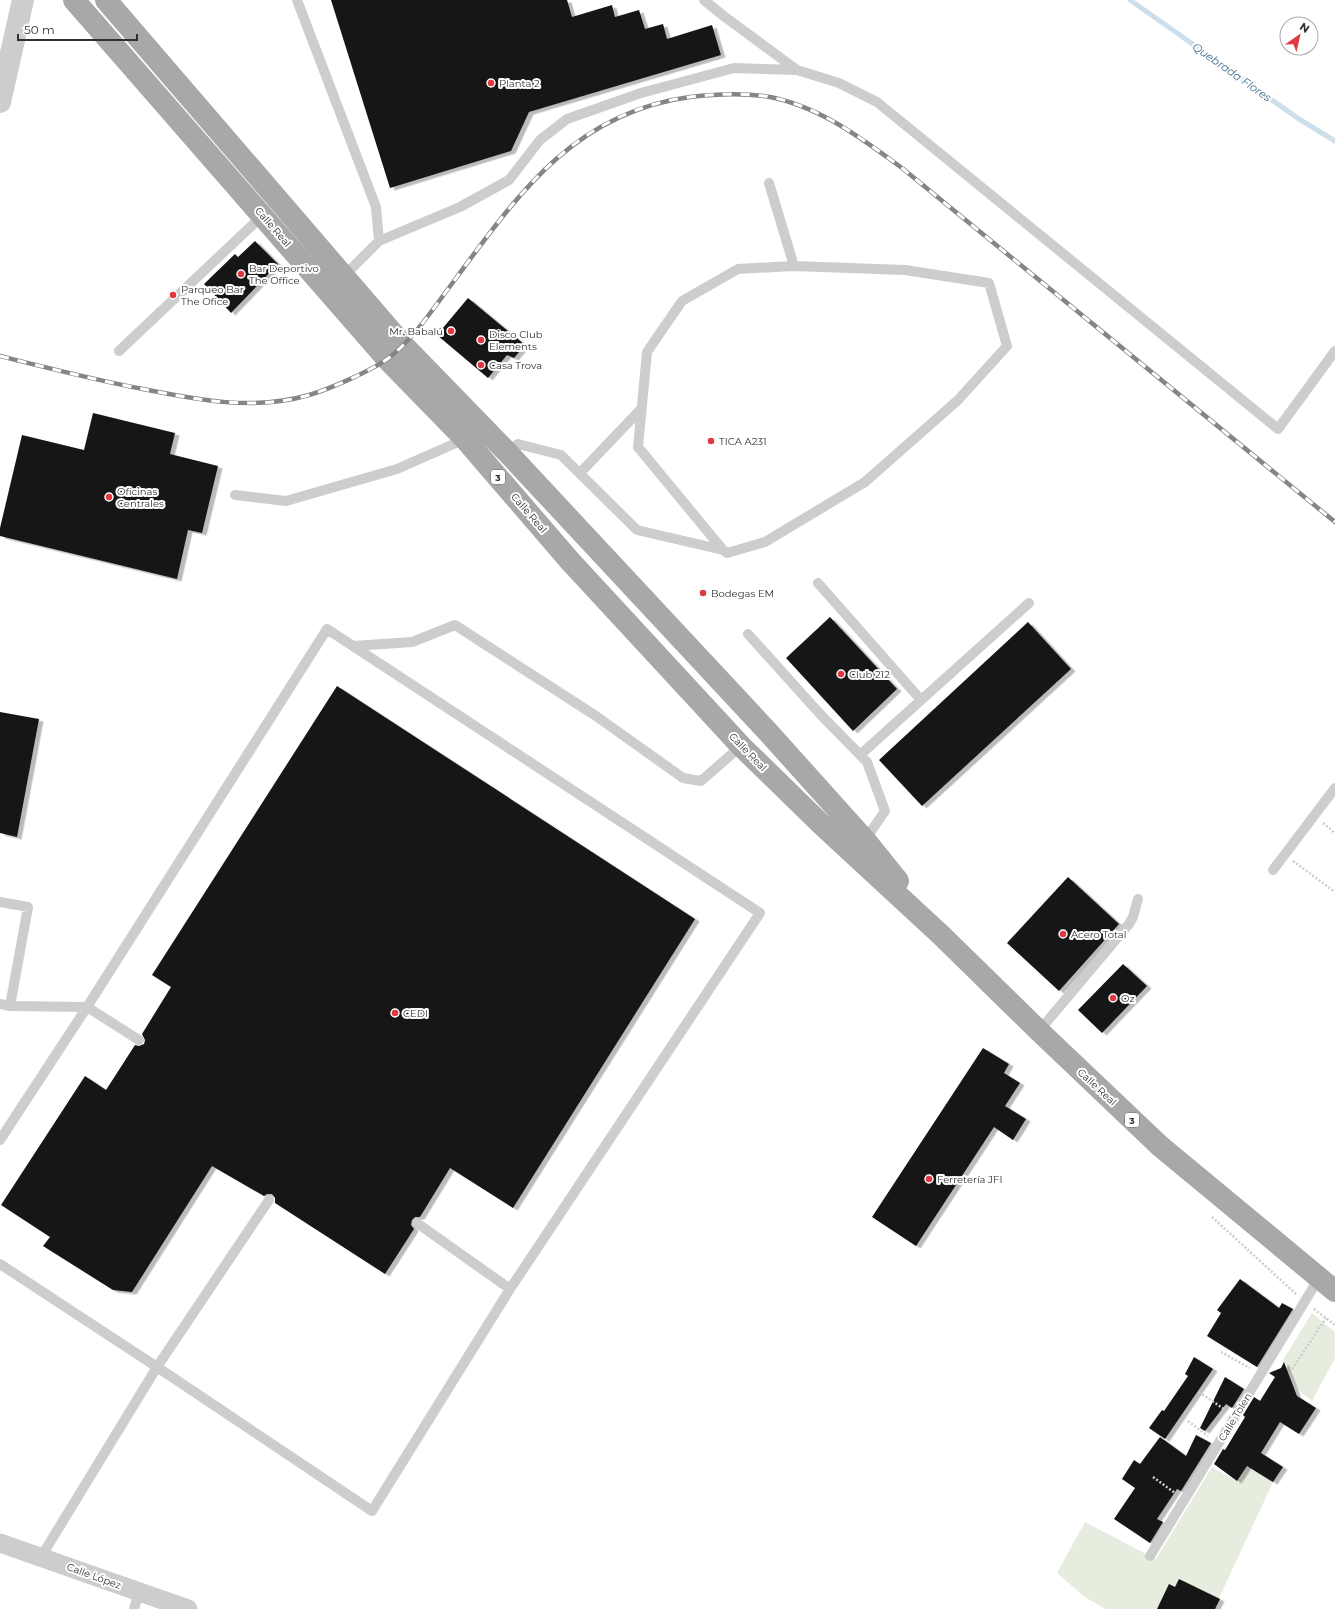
<svg xmlns="http://www.w3.org/2000/svg" width="1335" height="1609" font-family="Montserrat,sans-serif">
	<style>
		.green { fill: #e6eddf }
		.lines { fill: none; stroke-linecap: round; stroke-linejoin: round }
		.stream { stroke: #ccdfeb; stroke-width: 5 }
		.building { fill: #171717; filter: url(#shadow) }
		.path { stroke: #cdcdcd; stroke-width: 2.5; stroke-dasharray: 2 2; stroke-linecap: butt }
		.service { stroke: #cdcdcd; stroke-width: 10 }
		.minor { stroke: #cdcdcd; stroke-width: 19 }
		.tertiary { stroke: #cdcdcd; stroke-width: 22 }
		.primary { stroke: #a8a8a8; stroke-width: 22 }
		.rail-casing { stroke: #858585; stroke-width: 4.5 }
		.rail { stroke: #fff; stroke-width: 3; stroke-dasharray: 9; stroke-linecap: butt }
		.poi-dot { fill: #df3a43; stroke: #fff; stroke-width: 1.5 }
		.labels { text-anchor: middle; dominant-baseline: central; stroke-width: 4; stroke-linejoin: round; paint-order: stroke }
		.shield { fill: #fff; stroke: #6e6e6e; stroke-width: 1 }
		.shield-label { font-size: 9px; font-weight: bold; fill: #303030 }
		.poi-label { font-size: 10px; fill: #303030; stroke: #fff; text-anchor: start }
		.street-label { font-size: 10px; fill: #303030; stroke: #fff }
		.water-label { font-size: 11px; font-style: italic; fill: #406f90; stroke: #fff }
	</style>
	<defs>
		<filter id="shadow"><feDropShadow dx="4.5" dy="2.5" stdDeviation="0" flood-color="#0004"/></filter>
	</defs>
	<rect width="100%" height="100%" fill="#fff"/>
	<path class="green" d="M1312,1313L1335,1332V1358L1312,1401L1298,1390L1283,1360Z
		M1248,1465L1273,1482L1214,1609H1106L1086,1598L1057,1573L1085,1522L1156,1559L1212,1467L1237,1481Z"/>
	<g class="lines">
		<path class="stream" d="M1130,0L1299,119L1335,141"/>
	</g>
	<path class="building" d="M331,0H567L572,17L612,5L615,17L639,10L645,29L663,24L667,39L712,25L721,55L529,112L511,151L390,188Z
		M255,241L278,264L231,313L204,284L235,254L238,257Z
		M468,298L525,345L514,358L507,355L488,378L437,335Z
		M93,413L175,433L170,454L218,466L202,533L188,530L177,579L0,536V528L22,435L84,450Z
		M830,617L897,689L853,731L786,658Z
		M1028,622L1071,669L922,806L879,760Z
		M337,686L695,919L513,1208L450,1168L420,1217H415L412,1220L411,1225L414,1229L385,1274L275,1203V1198L272,1194H267L264,1196L212,1166L132,1292L113,1290L43,1246L50,1237L1,1205L85,1076L106,1090L135,1045L139,1046L144,1044L145,1040L142,1034L171,987L152,975Z
		M0,712L39,719L17,837L0,833Z
		M1068,877L1119,924L1059,991L1007,943Z
		M1123,964L1147,986L1102,1033L1078,1010Z
		M983,1048L1009,1064L1004,1073L1020,1083L1005,1106L1026,1119L1013,1140L994,1127L916,1246L872,1217Z
		M1240,1279L1279,1308L1282,1303L1293,1309L1257,1367L1207,1336L1221,1313L1217,1310Z
		M1194,1357L1213,1369L1165,1439L1149,1428L1162,1410L1164,1411L1188,1376L1185,1374Z
		M1284,1362L1297,1396L1316,1408L1299,1434L1280,1422L1261,1453L1283,1467L1273,1482L1247,1466L1237,1481L1214,1464L1223,1449L1225,1450L1245,1417L1243,1415L1254,1397L1260,1401L1275,1377L1269,1373L1281,1368Z
		M1225,1377L1244,1389L1232,1408L1226,1404L1205,1431L1200,1428Z
		M1196,1435L1211,1443L1181,1491L1177,1489L1157,1519L1163,1522L1150,1543L1114,1519L1135,1488L1122,1479L1134,1460L1140,1464L1160,1437L1186,1456Z
		M1179,1579L1220,1599L1215,1609H1157L1169,1584L1175,1587Z"/>
	<g class="lines">
		<path class="path" d="M1323,823L1335,833
			M1293,861L1335,892
			M1212,1217L1296,1294
			M1314,1309L1335,1325
			M1221,1352L1250,1368
			M1292,1369L1326,1318
			M1199,1392L1224,1409
			M1188,1421L1208,1436
			M1153,1477L1175,1493"/>
		<path class="service" d="M297,0L376,207L379,241L344,276
			M797,70L839,83L877,102L1278,429L1335,351
			M769,183L794,266
			M379,241L460,207L509,180L540,140L567,119L641,93L734,68L797,70L725,17L704,0
			M794,266L905,270L989,283L1007,346L958,400L865,482L765,542L727,553L723,550L638,447L647,352L682,301L738,269Z
			M119,351L264,214
			M507,452L518,444L561,455L637,530L723,550
			M580,473L642,408
			M235,495L286,501L397,469L465,439
			M818,583L921,700
			M748,634L820,714L867,762L885,811L865,840
			M353,646L412,642L455,625L596,716L683,778L701,781L741,746
			M860,755L1029,603
			M1273,870L1335,788
			M0,902L28,907L10,1006
			M0,1004L10,1006L87,1007L139,1040
			M1039,1031L1129,924L1133,917L1138,899
			M0,1140L87,1007L327,629L760,913L510,1289L372,1511L157,1367L0,1264
			M417,1223L510,1289
			M1150,1556L1319,1278
			M41,1557L157,1367L269,1200
			M134,1609L139,1592"/>
		<path class="minor" d="M0,1543L188,1609"/>
		<path class="tertiary" d="M0,102L23,0"/>
		<path class="primary" d="M74,0L387,359L465,439L570,561L741,746L822,825L941,935L1039,1031L1160,1146L1335,1291
			M106,0L403,345L507,452L768,732L865,840L898,881"/>
		<defs>
			<path id="rail" d="M0,356C48,368 95,380 143,389C198,400 254,411 309,395C330,389 373,370 390,357C416,336 434,307 454,281C518,194 575,112 690,97C715,94 739,93 764,96C816,104 860,137 902,168L1335,522"/>
		</defs>
		<use href="#rail" class="rail-casing"/>
		<use href="#rail" class="rail"/>
	</g>
	<g class="poi-dot">
		<circle cx="491" cy="83" r="4"/>
		<circle cx="241" cy="274" r="4"/>
		<circle cx="173" cy="295" r="4"/>
		<circle cx="451" cy="331" r="4"/>
		<circle cx="481" cy="340" r="4"/>
		<circle cx="481" cy="365" r="4"/>
		<circle cx="711" cy="441" r="4"/>
		<circle cx="109" cy="497" r="4"/>
		<circle cx="703" cy="593" r="4"/>
		<circle cx="841" cy="674" r="4"/>
		<circle cx="1063" cy="934" r="4"/>
		<circle cx="1113" cy="998" r="4"/>
		<circle cx="395" cy="1013" r="4"/>
		<circle cx="929" cy="1179" r="4"/>
	</g>
	<g class="labels">
		<g class="shield">
			<rect x="491" y="470" width="14" height="14" rx="3"/>
			<rect x="1125" y="1113" width="14" height="14" rx="3"/>
		</g>
		<g class="shield-label">
			<text x="498" y="477">3</text>
			<text x="1132" y="1120">3</text>
		</g>
		<g class="poi-label">
			<text x="499" y="83">Planta 2</text>
			<text x="249" y="268">Bar Deportivo<tspan x="249" dy="12">The Office</tspan></text>
			<text x="181" y="289">Parqueo Bar<tspan x="181" dy="12">The Ofice</tspan></text>
			<text x="443" y="331" text-anchor="end">Mr. Babalú</text>
			<text x="489" y="334">Disco Club<tspan x="489" dy="12">Elements</tspan></text>
			<text x="489" y="365">Casa Trova</text>
			<text x="719" y="441">TICA A231</text>
			<text x="117" y="491">Oficinas<tspan x="117" dy="12">Centrales</tspan></text>
			<text x="711" y="593">Bodegas EM</text>
			<text x="849" y="674">Club 212</text>
			<text x="1071" y="934">Acero Total</text>
			<text x="1121" y="998">Oz</text>
			<text x="403" y="1013">CEDI</text>
			<text x="937" y="1179">Ferretería JFI</text>
		</g>
		<g class="street-label">
			<text transform="translate(273 227) rotate(49)">Calle Real</text>
			<text transform="translate(529 513) rotate(49)">Calle Real</text>
			<text transform="translate(748 752) rotate(46)">Calle Real</text>
			<text transform="translate(1097 1087) rotate(43)">Calle Real</text>
			<text transform="translate(1235 1417) rotate(-59)">Calle Tolen</text>
			<text transform="translate(94 1576) rotate(20)">Calle López</text>
		</g>
		<g class="water-label">
			<text transform="translate(1232 72) rotate(35)">Quebrada Flores</text>
		</g>
	</g>
	<g transform="translate(1299 36) rotate(34)"><circle r="19" fill="#ffffff" stroke="#acacac"/>
	<path d="M0-3L7 15L0 10L-7 15Z" fill="#df3a43"/>
	<text y="-6" font-size="11" font-weight="bold" text-anchor="middle" fill="#303030">N</text>
	</g>
	<path d="M18 34v6h119v-6" fill="none" stroke="#303030" stroke-width="2"/>
	<text x="24" y="34" font-size="12" fill="#303030" stroke="#ffffff" stroke-width="3" paint-order="stroke">50 m</text>
</svg>
